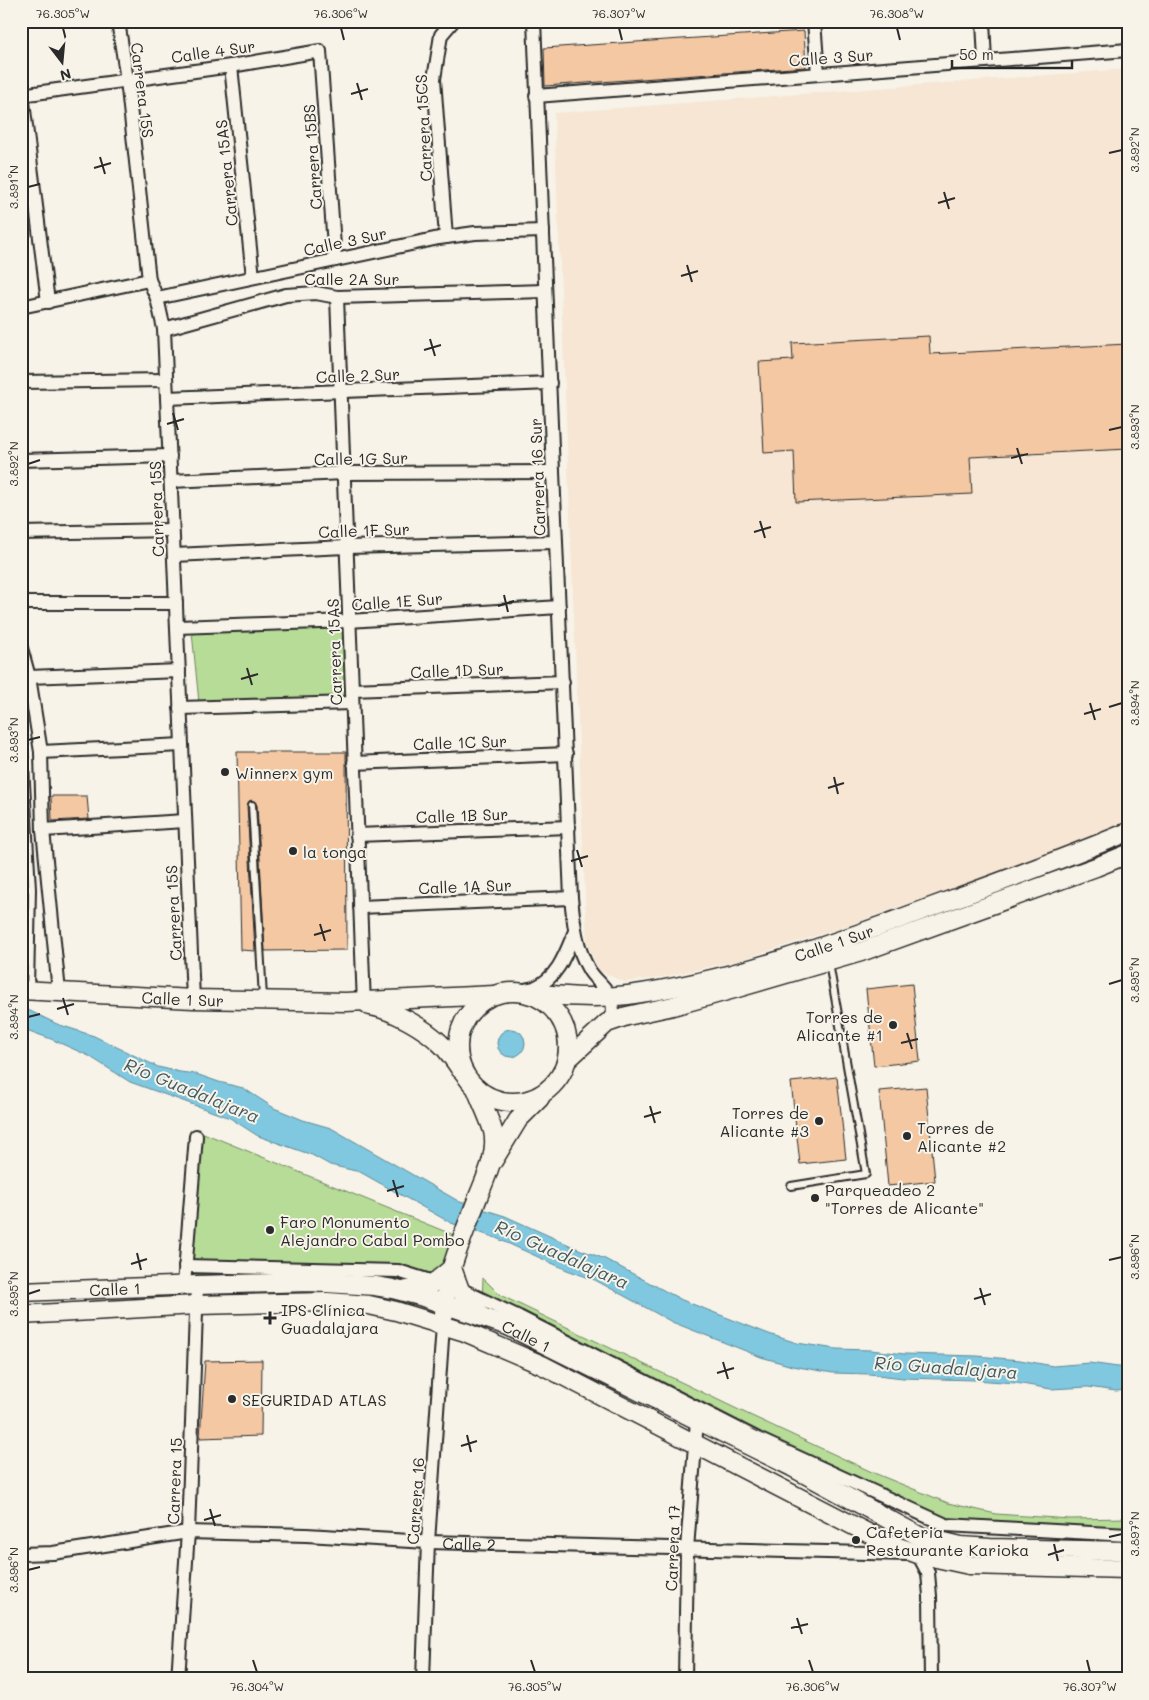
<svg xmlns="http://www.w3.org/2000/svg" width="1149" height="1700" font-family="Mali,sans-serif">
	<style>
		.built { fill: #f6e6d3 }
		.green { fill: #b6dc97; stroke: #708461 }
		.water { fill: #7fc8e0; stroke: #5d8998 }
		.building { fill: #f4c8a3; stroke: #2b2b2b }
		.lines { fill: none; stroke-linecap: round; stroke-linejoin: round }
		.lane-casing { stroke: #2b2b2b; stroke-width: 10 }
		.street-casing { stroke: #2b2b2b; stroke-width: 16 }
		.secondary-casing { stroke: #2b2b2b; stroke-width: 21 }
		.lane { stroke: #f7f3e8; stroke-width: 6 }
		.street { stroke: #f7f3e8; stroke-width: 12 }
		.secondary { stroke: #f7f3e8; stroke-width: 18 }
		.ticks { fill: none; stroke: #2b2b2b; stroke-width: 2 }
		.poi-dot { fill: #2b2b2b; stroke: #f7f3e8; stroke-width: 2 }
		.labels { text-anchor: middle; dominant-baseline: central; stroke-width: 4; stroke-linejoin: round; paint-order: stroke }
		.street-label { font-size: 16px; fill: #2b2b2b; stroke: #f7f3e8 }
		.poi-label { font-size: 16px; fill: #2b2b2b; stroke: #f7f3e8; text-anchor: start }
		.water-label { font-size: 18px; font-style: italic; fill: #445a61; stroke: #f7f3e8 }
		.neatline { fill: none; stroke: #2b2b2b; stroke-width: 2 }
		.ticks-label { font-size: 12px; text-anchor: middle; fill: #2b2b2b }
	</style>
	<rect width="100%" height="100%" fill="#f7f3e8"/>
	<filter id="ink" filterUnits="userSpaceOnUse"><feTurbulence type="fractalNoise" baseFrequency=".02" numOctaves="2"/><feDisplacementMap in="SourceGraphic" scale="10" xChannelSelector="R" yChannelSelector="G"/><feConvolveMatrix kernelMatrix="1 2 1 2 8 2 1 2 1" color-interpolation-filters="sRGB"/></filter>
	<g filter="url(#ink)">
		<path class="built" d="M1128,69V821L1023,863L849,925L740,960L658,978L625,982L599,971L587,943L554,113Z"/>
		<path class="green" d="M346,626L348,699L199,703L192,632Z
			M201,1132L456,1236L446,1268L407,1288L188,1286Z
			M483,1278L500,1295L739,1410L874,1473L948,1503L996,1514L1070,1519L1128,1518V1536L992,1534L929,1524L482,1302Z"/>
		<path class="water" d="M21,1009H26L57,1024L94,1036L158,1067L180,1072L196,1074L219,1082L243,1088L274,1108L303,1120L331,1128L460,1202L505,1216L576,1248L605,1259L682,1300L769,1334L797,1343L836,1349L871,1350L905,1354L977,1356L1020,1360L1053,1366L1089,1363L1118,1367H1128V1390L1116,1391L1088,1387L1051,1389L1016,1383L975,1380L903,1378L869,1374L833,1373L792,1366L761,1357L672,1322L595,1280L567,1270L496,1238L451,1223L360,1172L330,1165L312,1155L258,1136L230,1118L130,1082L89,1056L51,1039L21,1028Z
			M497 1043a14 14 0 1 1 28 0a14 14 0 1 1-28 0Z"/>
		<path class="building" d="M804,31L806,67L545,86L544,48Z
			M929,336L930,354L1128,344V449L970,457L972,494L796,502L794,451L764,453L759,362L793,360L792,343Z
			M237,752H346L347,950L265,951L257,805L252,800L249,801L247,805L255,951L241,950Z
			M51,796H87L89,819L52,821Z
			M912,984L920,1061L874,1066L866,989Z
			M837,1077L846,1159L800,1164L791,1082Z
			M926,1087L935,1181L888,1186L879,1091Z
			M262,1360L261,1436L200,1438L205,1361Z"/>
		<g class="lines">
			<defs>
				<path id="lane" d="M21,719L24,748L32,889L30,989
					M252,805L263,998
					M21,888L32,889
					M791,1186L866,1174L829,963"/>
				<g id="street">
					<path d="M118,21L127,80L149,280L157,298L164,329L193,999"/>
					<path d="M534,21L571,898C574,924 576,948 589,970C595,980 607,988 611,998C614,1009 614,1015 607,1023"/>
					<path d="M814,21L818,74"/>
					<path d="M983,21L985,61"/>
					<path d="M231,66L253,277"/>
					<path d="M22,94L48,302"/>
					<path d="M21,95L231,66L320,51L335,260"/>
					<path d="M536,96L1128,50"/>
					<path d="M446,237L434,79L441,35L453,21"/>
					<path d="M337,297L364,1005"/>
					<path d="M157,298L439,238L475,233L543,231"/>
					<path d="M21,307L149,280"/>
					<path d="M164,329L286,295L316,293L337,297L545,291"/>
					<path d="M21,382L166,380"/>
					<path d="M167,398L550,383"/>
					<path d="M21,460L170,456"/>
					<path d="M171,481L344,473L553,472"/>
					<path d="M21,533L172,530"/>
					<path d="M174,555L346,547L556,542"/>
					<path d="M21,603H176"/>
					<path d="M177,627L349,621L559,607"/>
					<path d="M21,648L29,677L41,752L43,830L59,992"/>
					<path d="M29,677L179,671"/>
					<path d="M352,690L563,682"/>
					<path d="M180,708L352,703"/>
					<path d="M41,752L182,745"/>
					<path d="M354,763L566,754"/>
					<path d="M43,830L185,821"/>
					<path d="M357,835L569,827"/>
					<path d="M360,907L571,898"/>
					<path d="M510,992C518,991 527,990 534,988C558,978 566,953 575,931"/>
					<path d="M185,1266L398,1271L427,1280"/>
					<path d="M184,1285L196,1136"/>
					<path d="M462,1290L519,1317L758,1439L946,1525L1128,1535"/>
					<path id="s1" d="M21,1554L53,1553L188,1532L306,1535L428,1542L908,1554"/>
					<path d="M918,1554L928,1573L930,1596L931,1679"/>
					<path d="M178,1679L188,1532L197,1285"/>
					<path d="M423,1679L428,1542L443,1325"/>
					<path d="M685,1679L687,1549L697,1420"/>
				</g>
				<g id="secondary">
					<path id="s2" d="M21,990L193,999L345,1002L495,995"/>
					<circle cx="513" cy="1047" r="55"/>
					<path id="s3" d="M526,993C559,996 595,999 628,995C731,981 830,945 926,909C994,884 1061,860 1128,832"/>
					<path d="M370,1006C393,1010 425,1028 442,1045C449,1052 455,1061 461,1070"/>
					<path d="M567,1060L607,1023L627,1016L673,1006L734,989L861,952L1096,867L1128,854"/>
					<path d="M493,1161L518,1120L540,1098"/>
					<path d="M452,1268L460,1290L481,1316"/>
					<path d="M407,1290C427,1291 438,1280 452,1268"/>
					<path id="s4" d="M21,1292L197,1285L310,1282L375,1286L393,1289L420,1296L508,1326L792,1467L919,1536L961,1546L990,1548L1128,1551"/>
					<path d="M444,1314C445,1273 464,1235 478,1197C486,1177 498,1153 493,1131C489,1117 481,1102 476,1088"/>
					<path d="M21,1315L196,1305L327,1302L369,1305L396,1311L465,1332L542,1365L887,1543L918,1554L969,1565L1128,1569"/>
				</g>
			</defs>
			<use href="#lane" class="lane-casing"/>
			<use href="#street" class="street-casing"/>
			<use href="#secondary" class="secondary-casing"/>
			<use href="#lane" class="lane"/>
			<use href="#street" class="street"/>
			<use href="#secondary" class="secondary"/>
		</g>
	</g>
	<path class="ticks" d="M63,28L66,40M341,28L344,40M619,28L622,40M897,28L900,40M357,83L362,100M351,94L368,89M1109,153L1122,150M100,157L105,174M94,168L111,163M28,187L40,184M944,192L949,209M938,203L955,198M687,265L692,282M681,276L698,271M430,339L435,356M424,350L441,345M173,413L178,430M167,424L184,419M1109,430L1122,427M1017,448L1022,464M1011,458L1028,454M28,464L40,460M760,521L765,538M754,532L771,527M504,595L508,612M498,606L514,601M247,668L252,685M241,679L258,674M1090,703L1095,720M1109,707L1122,703M1084,714L1101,709M28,740L40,737M834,777L838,794M828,788L844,783M577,850L582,867M571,861L588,856M320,924L325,941M314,935L331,930M1109,984L1122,980M63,998L68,1015M57,1009L74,1004M28,1017L40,1014M907,1033L912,1049M901,1043L918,1039M650,1106L655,1123M644,1117L661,1112M393,1180L398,1197M387,1191L404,1186M137,1253L141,1270M1109,1260L1122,1257M131,1264L147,1259M980,1288L985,1305M28,1294L40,1290M974,1299L991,1294M723,1362L728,1379M717,1373L734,1368M467,1435L471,1452M461,1446L477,1441M210,1509L215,1526M204,1520L221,1515M1109,1537L1122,1534M1054,1544L1058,1561M1048,1555L1064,1550M28,1570L40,1567M797,1618L802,1634M791,1628L808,1624M253,1660L257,1672M531,1660L535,1672M809,1660L813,1672M1087,1660L1090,1672"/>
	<g class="poi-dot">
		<circle cx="225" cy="772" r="5"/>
		<circle cx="293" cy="851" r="5"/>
		<circle cx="893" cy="1025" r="5"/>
		<circle cx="819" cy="1121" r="5"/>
		<circle cx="907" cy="1136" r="5"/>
		<circle cx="815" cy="1198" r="5"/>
		<circle cx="270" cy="1230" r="5"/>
		<path d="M267.5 1310.5h5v5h5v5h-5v5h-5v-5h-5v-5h5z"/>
		<circle cx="232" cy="1399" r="5"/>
		<circle cx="856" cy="1540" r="5"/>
	</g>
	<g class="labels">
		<g class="street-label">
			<text transform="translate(213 51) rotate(-8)">Calle 4 Sur</text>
			<text transform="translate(831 57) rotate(-4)">Calle 3 Sur</text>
			<text transform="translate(143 90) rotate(83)">Carrera 15S</text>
			<text transform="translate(423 128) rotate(-93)">Carrera 15CS</text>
			<text transform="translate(312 157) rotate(-94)">Carrera 15BS</text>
			<text transform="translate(226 173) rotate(-96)">Carrera 15AS</text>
			<text transform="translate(345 241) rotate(-12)">Calle 3 Sur</text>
			<text x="352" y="278">Calle 2A Sur</text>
			<text transform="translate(358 375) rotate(-2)">Calle 2 Sur</text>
			<text transform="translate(361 458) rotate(-1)">Calle 1G Sur</text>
			<text transform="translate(537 477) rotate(-92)">Carrera 16 Sur</text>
			<text transform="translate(156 509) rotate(-92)">Carrera 15S</text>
			<text transform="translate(364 530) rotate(-2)">Calle 1F Sur</text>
			<text transform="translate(397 601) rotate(-4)">Calle 1E Sur</text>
			<text transform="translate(334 652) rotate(-92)">Carrera 15AS</text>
			<text transform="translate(457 670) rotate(-2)">Calle 1D Sur</text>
			<text transform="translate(460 742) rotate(-2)">Calle 1C Sur</text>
			<text transform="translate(462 815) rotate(-2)">Calle 1B Sur</text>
			<text transform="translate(465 886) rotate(-2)">Calle 1A Sur</text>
			<text transform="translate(173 913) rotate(-93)">Carrera 15S</text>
			<text stroke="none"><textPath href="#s3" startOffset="315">Calle 1 Sur</textPath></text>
			<text stroke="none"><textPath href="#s2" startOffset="162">Calle 1 Sur</textPath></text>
			<text stroke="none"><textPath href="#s4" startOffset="94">Calle 1</textPath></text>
			<text stroke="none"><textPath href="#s4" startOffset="514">Calle 1</textPath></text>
			<text transform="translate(174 1481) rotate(-88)">Carrera 15</text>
			<text transform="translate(415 1501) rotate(-86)">Carrera 16</text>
			<text stroke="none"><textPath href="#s1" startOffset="450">Calle 2</textPath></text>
			<text transform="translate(672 1548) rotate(-88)">Carrera 17</text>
		</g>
		<g class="poi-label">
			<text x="235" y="772">Winnerx gym</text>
			<text x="303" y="851">la tonga</text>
			<text x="883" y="1016" text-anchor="end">Torres de<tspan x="883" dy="18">Alicante #1</tspan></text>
			<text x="809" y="1112" text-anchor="end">Torres de<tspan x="809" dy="18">Alicante #3</tspan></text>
			<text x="917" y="1127">Torres de<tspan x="917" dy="18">Alicante #2</tspan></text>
			<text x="825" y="1189">Parqueadeo 2<tspan x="825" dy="18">"Torres de Alicante"</tspan></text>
			<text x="280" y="1221">Faro Monumento<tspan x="280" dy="18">Alejandro Cabal Pombo</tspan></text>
			<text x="281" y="1309">IPS Clínica<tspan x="281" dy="18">Guadalajara</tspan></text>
			<text x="242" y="1399">SEGURIDAD ATLAS</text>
			<text x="866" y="1531">Cafeteria<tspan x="866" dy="18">Restaurante Karioka</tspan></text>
		</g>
		<g class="water-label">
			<text transform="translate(192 1090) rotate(22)">Río Guadalajara</text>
			<text transform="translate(562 1254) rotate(24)">Río Guadalajara</text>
			<text transform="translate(946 1367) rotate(4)">Río Guadalajara</text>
		</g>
	</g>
	<rect width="1149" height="1700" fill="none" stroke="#f7f3e8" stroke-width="55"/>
	<g transform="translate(62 62) rotate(164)" stroke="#f7f3e8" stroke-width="4" paint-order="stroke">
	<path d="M0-4L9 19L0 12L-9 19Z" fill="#2b2b2b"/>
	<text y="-8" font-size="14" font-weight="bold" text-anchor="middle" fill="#2b2b2b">N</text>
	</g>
	<path d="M952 60v8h120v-8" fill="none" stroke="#2b2b2b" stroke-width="2.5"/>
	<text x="959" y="60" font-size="15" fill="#2b2b2b" stroke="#f7f3e8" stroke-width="4" paint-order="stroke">50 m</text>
	<rect x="28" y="28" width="1094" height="1644" class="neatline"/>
	<g class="ticks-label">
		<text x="63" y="18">76.305°W</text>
		<text x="341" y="18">76.306°W</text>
		<text x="619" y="18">76.307°W</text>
		<text x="897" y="18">76.308°W</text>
		<text transform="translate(1135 150) rotate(-90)" y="4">3.892°N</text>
		<text transform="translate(14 187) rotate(-90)" y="4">3.891°N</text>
		<text transform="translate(1135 427) rotate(-90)" y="4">3.893°N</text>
		<text transform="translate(14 464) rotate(-90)" y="4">3.892°N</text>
		<text transform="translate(1135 703) rotate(-90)" y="4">3.894°N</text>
		<text transform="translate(14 740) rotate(-90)" y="4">3.893°N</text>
		<text transform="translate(1135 980) rotate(-90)" y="4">3.895°N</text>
		<text transform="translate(14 1017) rotate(-90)" y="4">3.894°N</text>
		<text transform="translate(1135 1257) rotate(-90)" y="4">3.896°N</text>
		<text transform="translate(14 1294) rotate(-90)" y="4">3.895°N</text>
		<text transform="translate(1135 1534) rotate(-90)" y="4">3.897°N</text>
		<text transform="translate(14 1570) rotate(-90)" y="4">3.896°N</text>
		<text x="257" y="1691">76.304°W</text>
		<text x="535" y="1691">76.305°W</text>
		<text x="813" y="1691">76.306°W</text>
		<text x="1090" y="1691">76.307°W</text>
	</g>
</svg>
